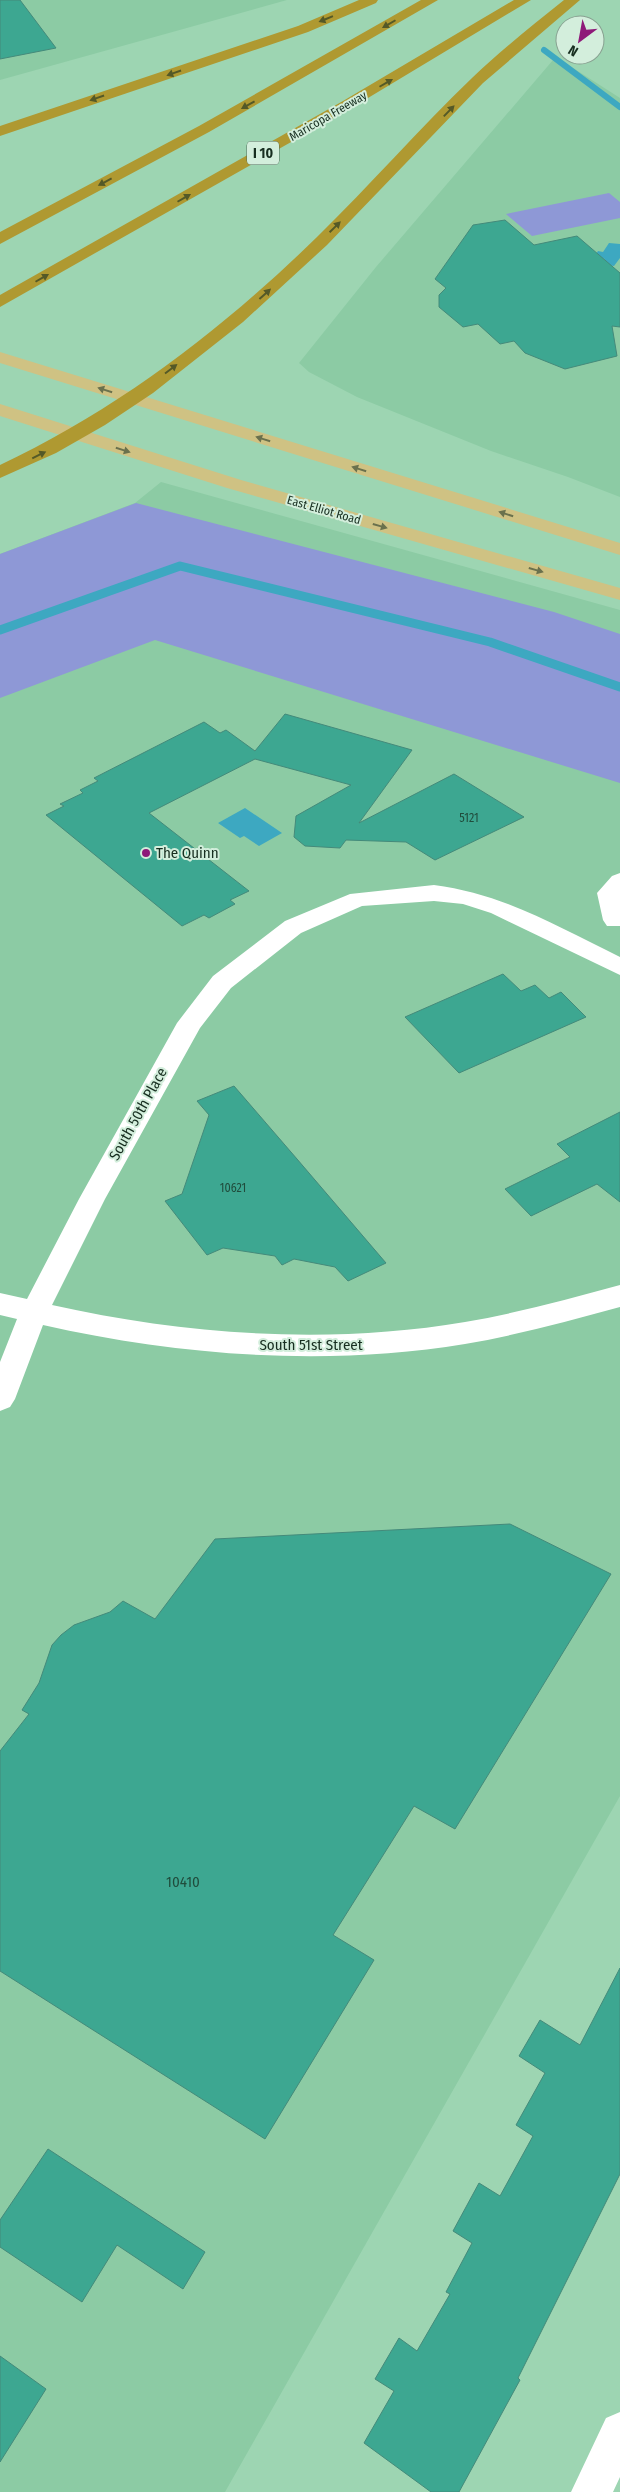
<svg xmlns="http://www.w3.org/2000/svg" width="620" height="2492" font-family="'Fira Sans Condensed',sans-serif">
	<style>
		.built { fill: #8ccba4 }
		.green { fill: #8e98d6 }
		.water { fill: #3da8c1 }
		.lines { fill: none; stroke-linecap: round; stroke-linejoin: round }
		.stream-far1 { stroke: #3da8c1; stroke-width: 6 }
		.stream { stroke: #3da8c1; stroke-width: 9 }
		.building { fill: #3da791; stroke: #448a7a }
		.minor { fill: #fff; fill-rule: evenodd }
		.major { fill: #cfc283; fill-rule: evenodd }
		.highway { fill: #af9931; fill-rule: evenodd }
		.oneway { fill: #545927 }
		.oneway2 { fill: #6a714d }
		.poi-dot { fill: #8e1979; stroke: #d3eedc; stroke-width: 2 }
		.labels { text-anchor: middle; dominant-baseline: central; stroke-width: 4; stroke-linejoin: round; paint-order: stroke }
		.far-street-label { font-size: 12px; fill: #172e20; stroke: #d3eedc }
		.number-label { font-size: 12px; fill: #204c3c }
		.shield { fill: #d3eedc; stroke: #4f6858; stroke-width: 1 }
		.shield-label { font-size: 14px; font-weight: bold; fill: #172e20 }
		.poi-label { font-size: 15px; fill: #172e20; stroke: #d3eedc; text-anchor: start }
		.street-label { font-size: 15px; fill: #172e20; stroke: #d3eedc }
		.near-number-label { font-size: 15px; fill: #204c3c }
	</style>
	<rect width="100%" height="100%" fill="#9dd5b2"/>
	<path class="built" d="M0,0H287L0,80Z
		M553,60L570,66L620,98V497L568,477L491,451L357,397L309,372L299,363L376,267Z
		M161,482L620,610V1796L225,2492H0V554L135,503Z"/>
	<path class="green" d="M609,193L620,202V218L532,236L506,214Z
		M136,503L554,612L620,634V783L155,640L0,698V554Z"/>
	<path class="water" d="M609,243L620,244V258L614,266L601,264L605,259L594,257L598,251L603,252Z
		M245,808L282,833L259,846L244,836L240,838L218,823Z"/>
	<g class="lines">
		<path class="stream-far1" d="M544,50L620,107"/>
		<path class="stream" d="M0,630L180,566L490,642L620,687"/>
	</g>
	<path class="building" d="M0,0H20L56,48L0,59Z
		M505,220L534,245L577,236L620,273V327L612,326L617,356L565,369L525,353L514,341L500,344L478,324L463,327L439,307V295L446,288L435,279L473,225Z
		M285,714L412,750L359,823L454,774L524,817L435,860L406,842L346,840L340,848L305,846L294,837L296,816L351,785L255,759L149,813L249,891L230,900L235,904L209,918L204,915L182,926L46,815L64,806L60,804L83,793L80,790L98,781L94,778L204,722L220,733L226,730L255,751Z
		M503,974L521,991L535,985L549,998L561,992L586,1017L459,1073L405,1017Z
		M234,1086L297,1159L386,1263L348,1281L335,1267L294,1259L282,1265L275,1256L223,1248L207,1255L165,1201L182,1194L209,1115L197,1101Z
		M620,1112V1202L597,1184L531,1216L505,1189L570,1157L557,1144Z
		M510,1524L611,1574L455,1829L414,1806L333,1935L374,1960L265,2139L0,1971V1751L29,1714L22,1710L39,1683L52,1645L61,1635L74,1625L110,1612L123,1601L155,1619L215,1539Z
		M620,1968V2174L518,2378L520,2380L459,2492H431L364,2443L394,2391L375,2379L399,2338L417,2351L450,2294L446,2292L472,2243L453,2231L479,2183L500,2196L533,2136L516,2125L545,2073L519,2056L540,2020L580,2045Z
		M48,2149L205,2252L183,2289L117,2245L82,2302L0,2247V2220Z
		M0,2356L46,2389L0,2462Z"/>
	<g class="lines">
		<path class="minor" d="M620,873V926H607L603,920L597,893L612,876Z
			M434,885C504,894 558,927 620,957V975L491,913L463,904L434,901L362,906L301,933L231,988L200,1028L105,1199L52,1305C186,1335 329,1345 465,1322C518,1313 569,1299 620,1285V1307C569,1321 518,1335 465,1344C326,1367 181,1356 43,1325L15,1399L10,1407L0,1411V1362L17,1319L0,1315V1293L27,1299L79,1199L177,1023L213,976L285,921L350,894Z
			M620,2412V2477L613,2492H571L606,2418Z"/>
		<path class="major" d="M0,352L620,543V555L0,363Z
			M0,404L241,480L620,588V600L227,488L0,416Z"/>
		<path class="highway" d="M359,0H378L376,3L308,32L0,136V126L298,26Z
			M421,0H438L209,132L0,244V232L199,126Z
			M514,0H531L353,107L0,307V295L343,101Z
			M564,0H580L483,83L327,245L243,322L153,393L105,425L56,453L0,478V465C119,409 223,329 317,237C370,185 419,129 472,78C501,50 533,25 564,0Z"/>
	</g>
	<defs><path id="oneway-solid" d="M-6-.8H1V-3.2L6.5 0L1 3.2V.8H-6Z" transform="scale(1.25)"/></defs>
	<g class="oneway">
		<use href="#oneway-solid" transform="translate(326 19) rotate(158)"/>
		<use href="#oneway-solid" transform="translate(389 24) rotate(150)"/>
		<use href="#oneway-solid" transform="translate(174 73) rotate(161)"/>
		<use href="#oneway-solid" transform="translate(386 83) rotate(-30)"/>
		<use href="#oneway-solid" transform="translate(97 98) rotate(161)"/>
		<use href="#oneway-solid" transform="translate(248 105) rotate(151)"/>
		<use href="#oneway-solid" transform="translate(449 111) rotate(-46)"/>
		<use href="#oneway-solid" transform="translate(105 182) rotate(152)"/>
		<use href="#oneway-solid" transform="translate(184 198) rotate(-30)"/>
		<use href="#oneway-solid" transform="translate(335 227) rotate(-44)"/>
		<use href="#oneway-solid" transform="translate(42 278) rotate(-30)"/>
		<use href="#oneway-solid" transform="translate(265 294) rotate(-42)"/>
		<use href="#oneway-solid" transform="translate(171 369) rotate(-37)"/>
		<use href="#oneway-solid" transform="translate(39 455) rotate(-26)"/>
	</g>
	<g class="oneway2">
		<use href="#oneway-solid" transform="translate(105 390) rotate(-162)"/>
		<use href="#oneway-solid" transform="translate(263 439) rotate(-163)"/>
		<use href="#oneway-solid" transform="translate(123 450) rotate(17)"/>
		<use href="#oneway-solid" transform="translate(359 469) rotate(-163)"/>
		<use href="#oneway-solid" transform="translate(506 514) rotate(-163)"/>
		<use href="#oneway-solid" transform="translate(380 526) rotate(16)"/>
		<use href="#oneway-solid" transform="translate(536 570) rotate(16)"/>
	</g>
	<circle class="poi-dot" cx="146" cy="853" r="5"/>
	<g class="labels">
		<g class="far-street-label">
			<text transform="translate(328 116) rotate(-30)">Maricopa Freeway</text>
			<text transform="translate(324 510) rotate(16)">East Elliot Road</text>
		</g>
		<g class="number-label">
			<text x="469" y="818">5121</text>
			<text x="233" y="1188">10621</text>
		</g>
		<rect class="shield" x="247" y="141.5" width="32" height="23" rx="4"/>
		<g class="shield-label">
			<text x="263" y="153">I 10</text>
		</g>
		<g class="poi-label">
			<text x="156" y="853">The Quinn</text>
		</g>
		<g class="street-label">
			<text transform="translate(138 1114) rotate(-61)">South 50th Place</text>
			<text x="311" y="1345">South 51st Street</text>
		</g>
		<g class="near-number-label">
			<text x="183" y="1882">10410</text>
		</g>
	</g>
	<g transform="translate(580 40) rotate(212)"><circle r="24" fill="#d3eedc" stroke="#88a191"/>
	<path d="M0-4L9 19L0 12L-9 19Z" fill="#8e1979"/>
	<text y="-8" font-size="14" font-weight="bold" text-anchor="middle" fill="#172e20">N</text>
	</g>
</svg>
